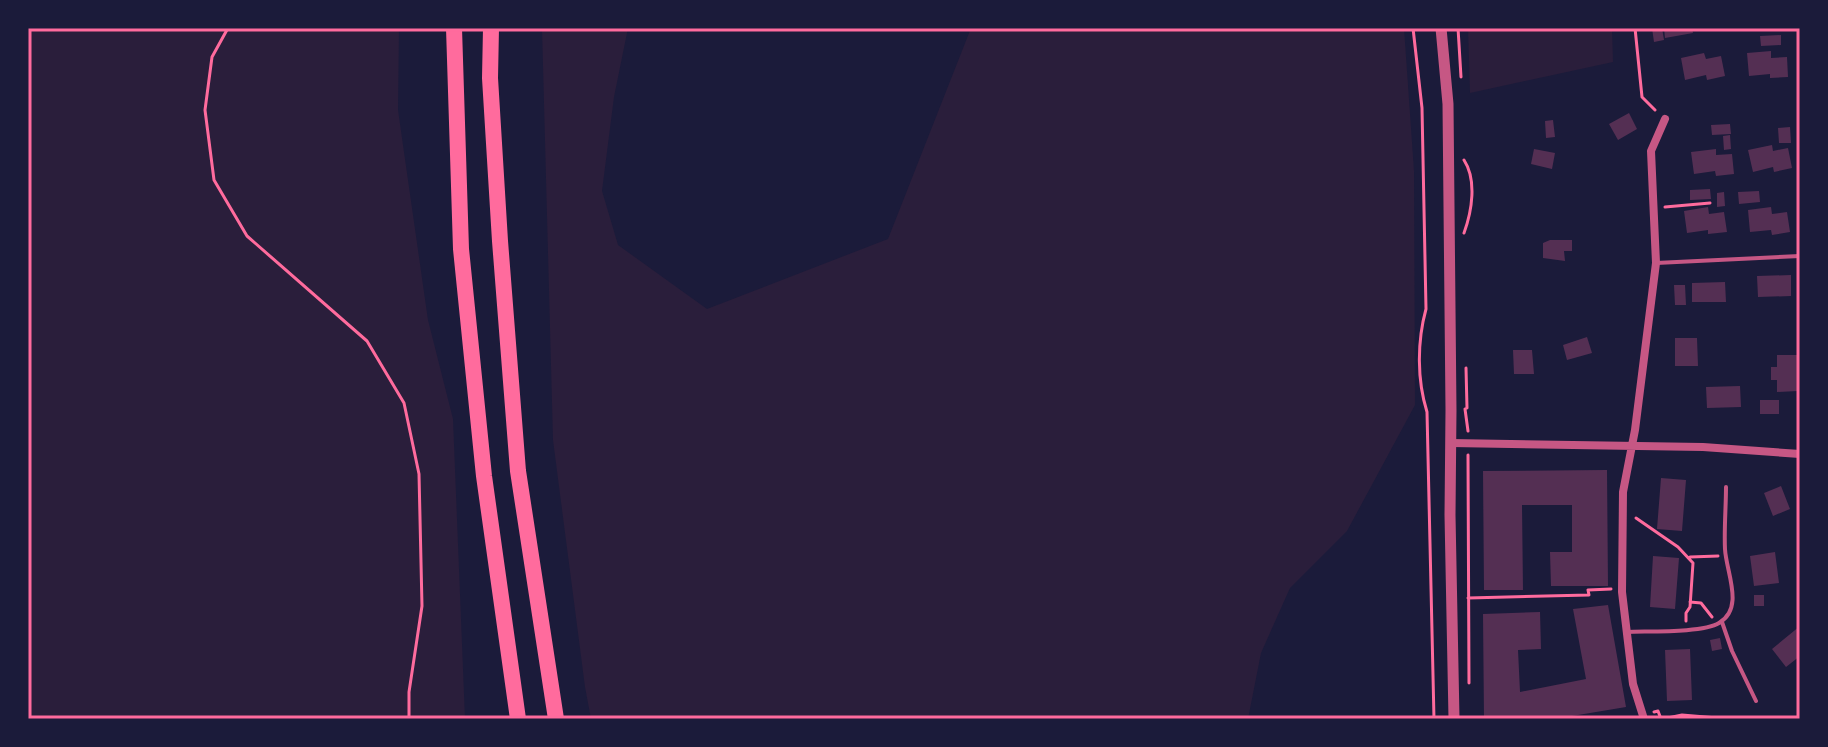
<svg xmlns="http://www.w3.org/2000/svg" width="1828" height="747" font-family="'DejaVu Sans',sans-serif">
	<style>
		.green { fill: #2a1e3b }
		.building { fill: #542f53 }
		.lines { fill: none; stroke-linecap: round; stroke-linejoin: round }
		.path { stroke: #ff6b9d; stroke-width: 3 }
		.service { stroke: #c65784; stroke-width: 4 }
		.minor { stroke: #c65784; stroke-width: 8 }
		.tertiary { stroke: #c65784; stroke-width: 11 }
		.motorway { stroke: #ff6b9d; stroke-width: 16 }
		.neatline { fill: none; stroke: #ff6b9d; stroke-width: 3 }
	</style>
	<rect width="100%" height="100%" fill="#1b1b3a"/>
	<path class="green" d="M28,28H399L398,110L428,320L453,419L465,719H28Z
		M542,28H628L614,97L602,191L618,245L707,309L888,239L971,28H1404L1414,171L1415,405L1347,531L1290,588L1261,653L1248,719H591L585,687L553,440Z
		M1468,28H1612L1613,62L1470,93Z"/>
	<path class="building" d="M1652,28H1662L1664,40L1654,42Z
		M1664,28H1692L1693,33L1665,38Z
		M1781,35V45L1761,46L1760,36Z
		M1771,51V58L1787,57L1788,77L1770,78V74L1749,76L1747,53Z
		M1704,53L1706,59L1721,56L1725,76L1707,80L1706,75L1685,80L1681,58Z
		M1629,113L1637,129L1618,140L1609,124Z
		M1553,120L1555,137L1546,138L1545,121Z
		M1730,124L1731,134L1712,135L1711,125Z
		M1790,127L1791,143H1779L1778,128Z
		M1730,135L1731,149L1724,150L1723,136Z
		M1772,145L1773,151L1788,148L1792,168L1774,172L1773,167L1753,172L1748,150Z
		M1534,149L1555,153L1552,169L1531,164Z
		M1716,149V155L1732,154L1734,174L1716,176L1715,171L1694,174L1691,152Z
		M1710,189L1711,199L1690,200V190Z
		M1759,191L1760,202L1739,204L1738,192Z
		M1724,192L1725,206L1717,207V193Z
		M1708,207L1709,214L1724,212L1727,232L1708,234V230L1687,233L1684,211Z
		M1771,207L1772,214L1787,212L1790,232L1772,235L1771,230L1750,232L1748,210Z
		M1550,240H1572V251H1564L1565,261L1543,258V243Z
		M1791,275V296L1758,297L1757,276Z
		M1725,282L1726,302H1692V283Z
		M1674,285H1685L1686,305H1675Z
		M1587,337L1592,353L1567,360L1563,345Z
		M1675,338H1697L1698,366H1675Z
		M1513,350H1532L1534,374H1514Z
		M1777,355H1798V391L1777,392V380H1771V367H1777Z
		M1740,386L1741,407L1707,408L1706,387Z
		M1760,400H1779V414H1760Z
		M1607,470L1608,586H1551L1550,552H1572V505H1522L1523,590H1484L1483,471Z
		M1661,478L1686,480L1682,531L1657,529Z
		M1781,486L1790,509L1773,516L1764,493Z
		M1775,552L1779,583L1754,586L1750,556Z
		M1653,556L1679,558L1675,609L1650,607Z
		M1754,595H1764V606H1754Z
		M1608,605L1626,707L1554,719H1484L1483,614L1540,612L1541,649L1518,650L1520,692L1586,679L1573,609Z
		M1800,626V656L1786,667L1772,649Z
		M1720,638L1722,649L1712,651L1710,640Z
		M1690,649L1692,700L1667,701L1665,650Z"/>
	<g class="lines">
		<path class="path" d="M228,28L212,57L205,110L214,180L247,236L367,341L404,403L419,474L422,606L409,692V719
			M1413,28L1422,108L1426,309C1417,342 1417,380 1427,412L1434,719
			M1458,28L1461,77
			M1635,28L1642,97L1655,110
			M1464,160C1477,180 1472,211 1464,233
			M1665,207L1710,203
			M1466,368L1467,408
			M1465,409L1468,431
			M1468,455L1469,683
			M1636,518L1678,547L1693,563L1690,607L1686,613V621
			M1690,557L1718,556
			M1468,598L1589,595L1588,590L1611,589
			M1690,602L1701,603L1712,617
			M1654,712L1658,711L1661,719
			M577,719H586
			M1663,719L1682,715L1729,719"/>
		<path class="service" d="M1656,263L1800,256
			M1722,622L1732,651L1756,701
			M1627,632C1648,631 1703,633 1719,623C1745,608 1726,572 1725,549C1724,529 1726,507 1726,487"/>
		<path class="minor" d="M1451,443L1703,447L1800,454
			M1644,719L1633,684L1622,592L1623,492L1635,430L1656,263L1651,151L1665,119"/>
		<path class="tertiary" d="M1441,28L1448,104L1451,410L1450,515L1454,719"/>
		<path class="motorway" d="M454,28L461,249L484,476L518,719
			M491,28L490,78L500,241L518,471L556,719"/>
	</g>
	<rect width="1828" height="747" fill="none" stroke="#1b1b3a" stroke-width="60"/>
	<rect x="30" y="30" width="1768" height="687" class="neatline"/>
</svg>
